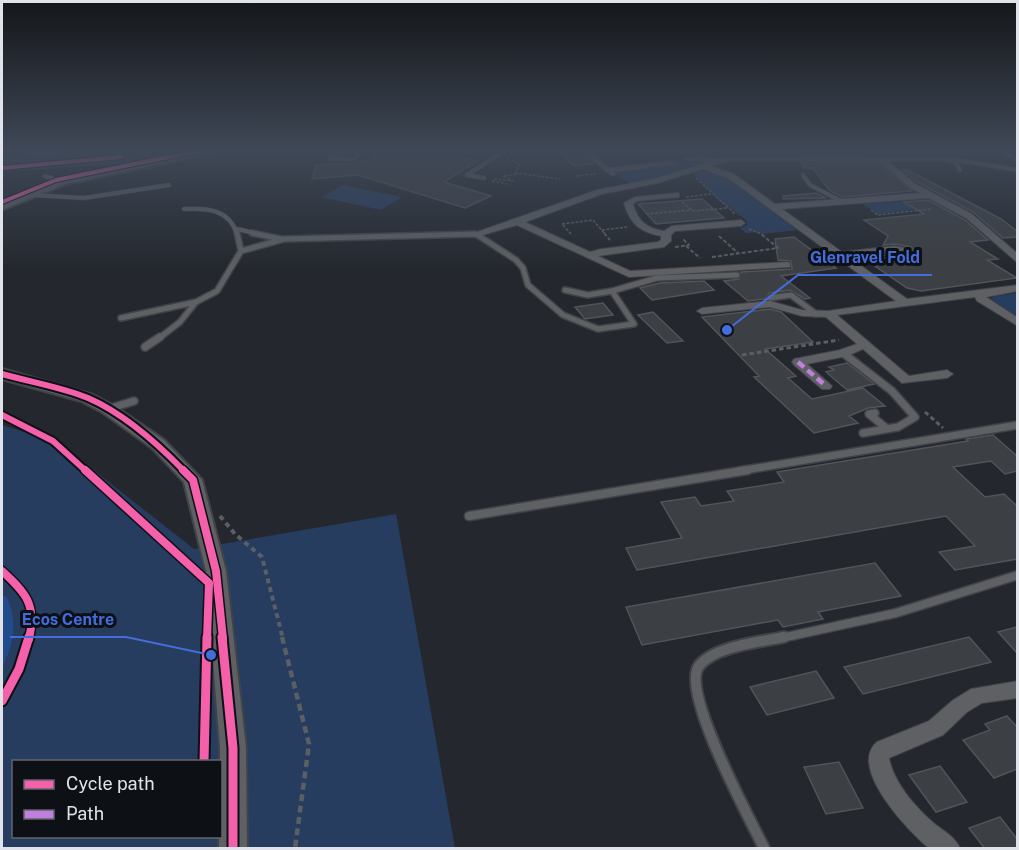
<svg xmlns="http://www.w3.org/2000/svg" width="1019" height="850" font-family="'Public Sans',sans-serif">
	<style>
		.green { fill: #263d60; fill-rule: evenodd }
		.forest { fill: #27508d }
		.water { fill: #214c8c }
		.building { fill: #3c3f43; stroke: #515459; stroke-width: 1.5 }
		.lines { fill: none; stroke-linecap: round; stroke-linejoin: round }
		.service-far4-casing { stroke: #404348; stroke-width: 5 }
		.service-far3-casing { stroke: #404348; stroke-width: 8 }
		.service-far2-casing { stroke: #404348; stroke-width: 10 }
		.service-far1-casing { stroke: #404348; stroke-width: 11 }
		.service-casing { stroke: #404348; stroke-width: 14 }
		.minor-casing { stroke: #404348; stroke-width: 2 }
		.tertiary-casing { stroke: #404348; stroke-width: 4 }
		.path-far4 { stroke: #5b5e62; stroke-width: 1.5; stroke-dasharray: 3 1.5; stroke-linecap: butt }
		.path-far3 { stroke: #5b5e62; stroke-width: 2; stroke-dasharray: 4 2; stroke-linecap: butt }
		.path-far2 { stroke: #5b5e62; stroke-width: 3; stroke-dasharray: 4.5 3; stroke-linecap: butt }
		.path-far1 { stroke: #5b5e62; stroke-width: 4; stroke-dasharray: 5 4; stroke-linecap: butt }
		.path { stroke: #5b5e62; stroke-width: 4.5; stroke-dasharray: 7 4.5; stroke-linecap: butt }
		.service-far4 { stroke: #5e6064; stroke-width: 4 }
		.service-far3 { stroke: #5e6064; stroke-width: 5 }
		.service-far2 { stroke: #5e6064; stroke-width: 7 }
		.service-far1 { stroke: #5e6064; stroke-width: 8 }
		.service { stroke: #5e6064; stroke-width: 10 }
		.minor { fill: #5e6064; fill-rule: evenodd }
		.tertiary { fill: #5e6064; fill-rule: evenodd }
		.quiet { stroke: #c07fdc; stroke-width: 4.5; stroke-dasharray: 8 4.5; stroke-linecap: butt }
		.cycleway-far3-casing { stroke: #0d1014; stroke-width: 6 }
		.cycleway-far2-casing { stroke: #0d1014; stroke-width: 10 }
		.cycleway-far1-casing { stroke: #0d1014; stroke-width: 11 }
		.cycleway-casing { stroke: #0d1014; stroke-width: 13 }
		.cycleway-far3 { stroke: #f560ab; stroke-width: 4 }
		.cycleway-far2 { stroke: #f560ab; stroke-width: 6 }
		.cycleway-far1 { stroke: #f560ab; stroke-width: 8 }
		.cycleway { stroke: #f560ab; stroke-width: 9 }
		.leader { fill: none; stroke: #446cdc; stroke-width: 2 }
		.callout-dot { fill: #446cdc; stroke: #0d1014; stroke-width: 2 }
		.callout-label { font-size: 16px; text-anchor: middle; font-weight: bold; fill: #446cdc; stroke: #0d1014; stroke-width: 6; stroke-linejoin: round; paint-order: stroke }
	</style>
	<rect width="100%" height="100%" fill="#24282e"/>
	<path class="green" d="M2,150H197L118,164L2,172Z
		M670,159L689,163L697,162L694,159L707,161C688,170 649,186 628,182C622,180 617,175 613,171L676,164L663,160Z
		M706,171L728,179L797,230L763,234L760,232L746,233L740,228L748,225L746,220L717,198L695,176V173Z
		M343,185L402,197L381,210L321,197Z
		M926,200L943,206L878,214L863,204Z
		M1017,293V318L989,299L996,296Z
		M2,425L59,443L194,549L396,514L455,848H2ZM14,762H220V836H14Z"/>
	<path class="forest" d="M2,150H155C104,157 53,158 2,153Z"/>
	<path class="water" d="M2,596H6C18,620 14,645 2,667Z"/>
	<path class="building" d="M372,150H418L478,161L444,182L491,196L465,208L358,175L312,179L316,165L354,163L375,158Z
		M557,150H578L593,164L574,166Z
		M792,150H867L871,155H795Z
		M801,163H878L912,191L842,197L829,190L813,168H804Z
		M903,170H908L1001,219L1017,231V237L1003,238L973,212L917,182Z
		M816,193L826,198L783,199V196Z
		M702,199L724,218L656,224L638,204Z
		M928,200L965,220L988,240L970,242L998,259L987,260L1017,278L921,291L907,288L872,264L877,256L894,254L908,256L915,251L911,247L894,244L883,245L888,236L864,220L924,214L904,202Z
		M794,237L836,268L781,276L810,298L805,299L790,290L769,293L765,299L748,301L724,281L739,279L741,272L792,269L791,261L778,260L775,239Z
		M704,281L714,290L652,300L640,288L660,283Z
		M603,303L613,315L585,319L575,307Z
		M770,309L781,312L813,342L765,349L796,376L788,378L812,399L863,388L885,406L868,408L849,416L858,423L814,433L754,377L759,376L702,317Z
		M653,312L683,341L667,343L638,315Z
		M847,363L874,384L847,390L826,372L834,370L829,367Z
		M993,435L1017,456V471L1005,474L991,461L953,467L985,497L1004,494L1017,506V559L955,570L939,552L975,546L946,516L637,570L626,548L682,538L661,502L695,497L701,506L734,501L727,491L784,482L777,472L968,441L966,439Z
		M875,563L901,596L818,612L823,619L783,627L778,620L642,645L626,607Z
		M1017,627V653L998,632Z
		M969,637L991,662L863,694L844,667Z
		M816,671L834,698L767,715L750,687Z
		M1007,716L1017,727V769L994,778L963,740L990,730L985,724Z
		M839,762L863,808L826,814L804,767Z
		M940,766L967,802L936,812L909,775Z
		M1000,817L1017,839V849H985L969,828Z"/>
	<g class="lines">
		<defs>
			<path id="service-far4" d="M347,150L330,157L331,159H353L358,156L356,150
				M1001,150L1018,160
				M945,159L955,162L960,170
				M803,175L810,185L841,201
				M45,176L63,182
				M484,178L467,175L506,150
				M32,195L84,198L169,185
				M184,209C207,208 229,209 237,234
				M237,229L259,234"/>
			<path id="service-far3" d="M237,233L241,251
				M252,233L281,239
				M565,290L588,295L612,291
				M770,298L791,295L816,314
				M121,318L196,302L217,291L241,251L284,239L476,234L516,260L523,268L528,285L563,315L598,329L634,324L612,291L657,278L737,275
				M158,339L180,322L196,302"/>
			<path id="service-far2" d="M145,347L160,337
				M843,353L892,391L915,417L898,427L863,433
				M108,409L134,401
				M875,413L869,414L886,428
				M739,471L1018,425"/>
			<path id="service-far1" d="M469,516L748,470
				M777,639L896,613L1018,575"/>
			<path id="service" d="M764,848C750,819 680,691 699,666C714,646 761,642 784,637"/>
			<path id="minor" d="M580,150H588L609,168L671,161L675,163L671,165L614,172L616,174L612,176Z
				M701,155L717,159L726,157H951L1018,168V172L951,161H888L916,184L972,214L1018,254V263L966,218L928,198L782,209L842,252L894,246L911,249L913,251L908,254L894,252L849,257L907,299L1018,285V291L986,297L1018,318V326L977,301L975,297L837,315L909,376L947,370L953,374L947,378L902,383L863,349L847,356L807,364L832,386L830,389H822L794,365L792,362L794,359L840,350L857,344L826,317L802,316L770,307L702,314L697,311L702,308L770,301L802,310L828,311L896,301L728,178L703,169L658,183L602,194L525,222L590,252L601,249L658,242L661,240V236C640,232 630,224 624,203L635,197L676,193H679V197L637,201L633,204C638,221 646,228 664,231L672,226L741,220L745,223L741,226L675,231L671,235V241L664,247L598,256L630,271L787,262L790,263V267L629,277L517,225L476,237L471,234L597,190L653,179L709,162C701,159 689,163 683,159ZM727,161H879L910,188L920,193L775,204L734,174L711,166Z
				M1018,681V698L982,703L967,712L943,735L889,758C894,784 917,809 936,825C945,832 955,837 960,848H929C909,832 847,767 877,742L929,721L953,700L971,689Z"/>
			<path id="tertiary" d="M207,150H227L66,184L2,210V204L60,180Z
				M2,369L93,395L114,406L164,440L202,480L226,571L246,748L247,848H219L220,748L206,571L184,482L152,448L102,412L81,401L2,379Z"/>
		</defs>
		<use href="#service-far4" class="service-far4-casing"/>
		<use href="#service-far3" class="service-far3-casing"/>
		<use href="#service-far2" class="service-far2-casing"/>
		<use href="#service-far1" class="service-far1-casing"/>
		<use href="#service" class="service-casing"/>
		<use href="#minor" class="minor-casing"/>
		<use href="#tertiary" class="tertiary-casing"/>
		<path class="path-far4" d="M507,159L520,164L516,173L560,179
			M576,176L596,174
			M696,178L735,214
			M494,179L513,181L503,176L519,174
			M492,181L507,184
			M686,197L711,194
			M682,202L693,211L728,208
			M871,210L878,215L931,209
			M646,214L692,210
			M749,229L762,234
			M602,230L627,227
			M571,234L562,224L593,220L605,234"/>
		<path class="path-far3" d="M604,233L610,240
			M719,236L738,253
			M686,246L700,258
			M675,247L689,245L683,239
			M712,257L778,248L760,233"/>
		<path class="path-far2" d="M742,355L839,340
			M925,412L943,428"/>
		<path class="path-far1" d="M220,516L235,534L262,557L283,639"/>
		<path class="path" d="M282,637L309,744L295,848"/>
		<use href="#service-far4" class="service-far4"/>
		<use href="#service-far3" class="service-far3"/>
		<use href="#service-far2" class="service-far2"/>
		<use href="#service-far1" class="service-far1"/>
		<use href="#service" class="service"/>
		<use href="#minor" class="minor"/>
		<use href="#tertiary" class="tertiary"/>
		<path class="quiet" d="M798,362L826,386"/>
		<defs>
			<path id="cycleway-far3" d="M2,168L121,157
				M2,202L56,180L203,150"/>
			<path id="cycleway-far2" d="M2,374C30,382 61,387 88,398C125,414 157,443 184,471
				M2,415L53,441L86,471"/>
			<path id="cycleway-far1" d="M85,470L209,583L207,639
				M183,470L193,480L216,571L223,639
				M2,571C26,593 37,605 29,639"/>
			<path id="cycleway" d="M222,637L233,748V848
				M2,701L19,669L29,637
				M204,762L207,637"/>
		</defs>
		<use href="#cycleway-far3" class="cycleway-far3-casing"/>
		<use href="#cycleway-far2" class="cycleway-far2-casing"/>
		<use href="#cycleway-far1" class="cycleway-far1-casing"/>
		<use href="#cycleway" class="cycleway-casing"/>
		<use href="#cycleway-far3" class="cycleway-far3"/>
		<use href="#cycleway-far2" class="cycleway-far2"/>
		<use href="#cycleway-far1" class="cycleway-far1"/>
		<use href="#cycleway" class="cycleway"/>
	</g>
	<linearGradient id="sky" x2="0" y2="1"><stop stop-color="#141619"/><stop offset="0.56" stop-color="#3f4857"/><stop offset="1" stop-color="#3f4857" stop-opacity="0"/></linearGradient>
	<rect width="1019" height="269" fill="url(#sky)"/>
	<path class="leader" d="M727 330L798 275H932M211 655L126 637H10"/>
	<g class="callout-dot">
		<circle cx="727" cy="330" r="6"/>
		<circle cx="211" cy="655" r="6"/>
	</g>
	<g class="callout-label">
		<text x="865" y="263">Glenravel Fold</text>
		<text x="68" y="625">Ecos Centre</text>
	</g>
	<rect width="1019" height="850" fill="none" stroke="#e0e4ea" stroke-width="6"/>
	<rect x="12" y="760" width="210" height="78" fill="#0d1014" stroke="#61656a" stroke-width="1.5"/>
	<rect x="24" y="780" width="30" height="9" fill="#f560ab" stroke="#61656a" stroke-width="1.5"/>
	<text x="66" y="790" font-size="18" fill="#e0e4ea">Cycle path</text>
	<rect x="24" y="810" width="30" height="9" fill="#c07fdc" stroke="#61656a" stroke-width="1.5"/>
	<text x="66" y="820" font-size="18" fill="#e0e4ea">Path</text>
</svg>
